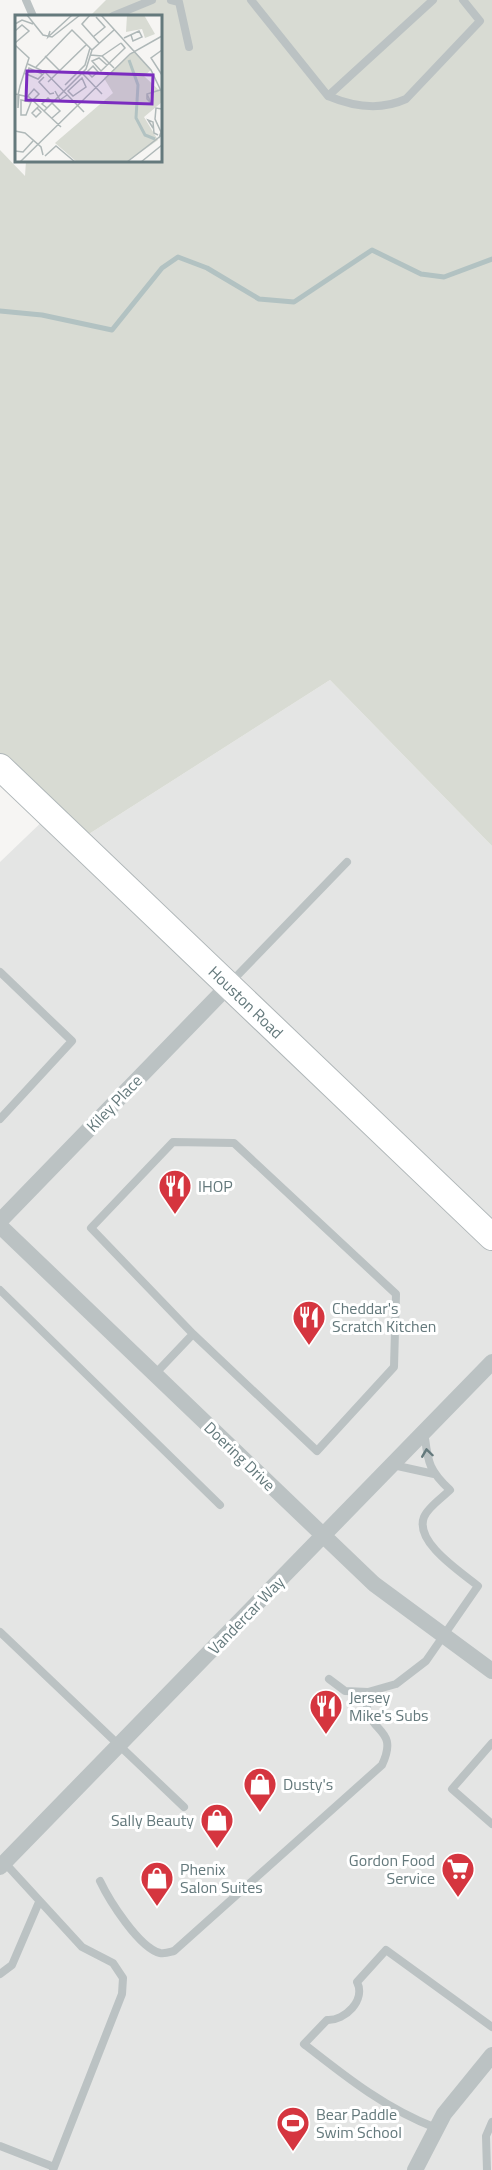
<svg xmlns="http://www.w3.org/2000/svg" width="492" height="2170" font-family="'Titillium Web',sans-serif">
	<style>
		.built { fill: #e4e5e4 }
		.green { fill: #d8dbd3 }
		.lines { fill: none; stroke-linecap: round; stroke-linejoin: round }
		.stream { stroke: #b2c2c2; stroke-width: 5 }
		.primary-casing { stroke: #afb6b8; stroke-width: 28 }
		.service { stroke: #bbc2c3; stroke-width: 8 }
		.minor { stroke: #bbc2c3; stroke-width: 16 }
		.primary { stroke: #fff; stroke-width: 26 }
		.oneway { stroke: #64797c }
		.labels { text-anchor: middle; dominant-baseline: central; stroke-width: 6; stroke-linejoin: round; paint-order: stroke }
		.street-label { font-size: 16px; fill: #64797c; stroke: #fff }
		.poi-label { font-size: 16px; fill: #64797c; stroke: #fff; text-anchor: start }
		.inset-river { fill: none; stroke: #b2c2c2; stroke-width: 3 }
		.inset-road { fill: none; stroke: #afb8b8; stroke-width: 1.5 }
		.view { fill: #7b2cbf; fill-opacity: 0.15; stroke: #7b2cbf; stroke-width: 3 }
		.inset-edge { fill: none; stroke: #64797c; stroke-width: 3 }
	</style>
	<rect width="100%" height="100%" fill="#f6f5f3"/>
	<path class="built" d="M330,680L492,846V2170H0V862L50,814L78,841Z"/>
	<path class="green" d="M106,0H492V846L330,680L78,841L0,767V150L25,176L26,161L160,160V16H90Z"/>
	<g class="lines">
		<path class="stream" d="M0,311L42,315L112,330L162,268L178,257L207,268L259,299L294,302L372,250L421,274L444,277L492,259"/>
		<defs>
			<path id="primary" d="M0,767L492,1237"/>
		</defs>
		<use href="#primary" class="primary-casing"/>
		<path class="service" d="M26,0L33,16
			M171,0L179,2L189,47
			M251,0L328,96C354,107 380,111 406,99L480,21L463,0
			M113,16L152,0
			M328,96L433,0
			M0,972L72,1041L0,1119
			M231,982L347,862
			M173,1142L234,1143L396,1294L394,1367L317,1451L193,1334L91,1228Z
			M0,1290L220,1505
			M155,1374L193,1334
			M393,1465L434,1474
			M0,1632L184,1807
			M329,1679L345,1691L368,1692L396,1684L426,1661L478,1586C461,1572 414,1542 424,1517C428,1507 443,1497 450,1490C427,1469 428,1460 424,1431
			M492,1743L452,1789L492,1824
			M4,1862L82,1947L113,1963L123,1978L122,1994L53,2170
			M100,1881C109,1900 139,1948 160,1953C165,1954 170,1952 174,1951L382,1765C402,1723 359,1735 368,1692
			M0,1974L12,1965L39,1902
			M436,2128C386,2109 346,2077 304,2044L327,2020C345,2021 366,2000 357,1982L386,1950L492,2027
			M0,2146L54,2167
			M487,2170L486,2136L492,2122"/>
		<path class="minor" d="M0,1221L229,985
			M0,1226L374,1584L492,1671
			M0,1867L492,1362
			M415,2170L444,2114L492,2055"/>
		<use href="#primary" class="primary"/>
	</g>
	<defs><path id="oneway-chevron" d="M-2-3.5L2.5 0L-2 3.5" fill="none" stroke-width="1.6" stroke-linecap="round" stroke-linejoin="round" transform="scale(1.5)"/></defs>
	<use class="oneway" href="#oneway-chevron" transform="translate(427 1453) rotate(-98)"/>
	<defs>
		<symbol id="restaurant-pin" viewBox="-11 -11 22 30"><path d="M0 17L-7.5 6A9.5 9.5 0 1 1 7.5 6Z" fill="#d5353f" stroke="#fff"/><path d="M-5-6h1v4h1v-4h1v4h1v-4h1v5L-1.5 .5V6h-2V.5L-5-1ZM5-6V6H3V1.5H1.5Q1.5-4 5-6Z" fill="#fff"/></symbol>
		<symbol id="shop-pin" viewBox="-11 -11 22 30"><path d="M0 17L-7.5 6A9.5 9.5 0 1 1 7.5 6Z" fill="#d5353f" stroke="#fff"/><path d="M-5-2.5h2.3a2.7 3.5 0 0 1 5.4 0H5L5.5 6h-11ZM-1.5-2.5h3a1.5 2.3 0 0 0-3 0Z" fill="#fff"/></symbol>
		<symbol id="supermarket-pin" viewBox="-11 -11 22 30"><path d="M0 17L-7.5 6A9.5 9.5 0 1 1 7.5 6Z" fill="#d5353f" stroke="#fff"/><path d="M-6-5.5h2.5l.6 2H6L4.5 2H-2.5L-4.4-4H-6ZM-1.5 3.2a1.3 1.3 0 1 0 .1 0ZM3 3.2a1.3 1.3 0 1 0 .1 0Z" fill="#fff"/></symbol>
		<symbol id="stadium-pin" viewBox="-11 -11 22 30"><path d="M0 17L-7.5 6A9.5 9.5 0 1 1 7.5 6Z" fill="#d5353f" stroke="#fff"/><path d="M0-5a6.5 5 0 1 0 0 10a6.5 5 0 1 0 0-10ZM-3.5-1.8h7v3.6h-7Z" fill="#fff"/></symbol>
	</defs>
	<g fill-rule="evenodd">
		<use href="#restaurant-pin" x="156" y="1167" width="38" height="52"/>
		<use href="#restaurant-pin" x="290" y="1298" width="38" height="52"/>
		<use href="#restaurant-pin" x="307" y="1687" width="38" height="52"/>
		<use href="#shop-pin" x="241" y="1765" width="38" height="52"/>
		<use href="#shop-pin" x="198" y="1801" width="38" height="52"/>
		<use href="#supermarket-pin" x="439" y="1850" width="38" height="52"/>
		<use href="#shop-pin" x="138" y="1859" width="38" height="52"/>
		<use href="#stadium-pin" x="274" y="2104" width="38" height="52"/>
	</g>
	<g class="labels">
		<g class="street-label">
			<text transform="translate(246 1002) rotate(44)">Houston Road</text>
			<text transform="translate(114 1103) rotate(-46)">Kiley Place</text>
			<text transform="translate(240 1456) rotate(44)">Doering Drive</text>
			<text transform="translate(246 1615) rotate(-46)">Vandercar Way</text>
		</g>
		<g class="poi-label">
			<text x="198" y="1186">IHOP</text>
			<text x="332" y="1308">Cheddar's<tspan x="332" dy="18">Scratch Kitchen</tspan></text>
			<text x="349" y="1697">Jersey<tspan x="349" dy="18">Mike's Subs</tspan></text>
			<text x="283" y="1784">Dusty's</text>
			<text x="194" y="1820" text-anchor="end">Sally Beauty</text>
			<text x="435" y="1860" text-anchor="end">Gordon Food<tspan x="435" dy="18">Service</tspan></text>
			<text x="180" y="1869">Phenix<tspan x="180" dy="18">Salon Suites</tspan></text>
			<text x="316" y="2114">Bear Paddle<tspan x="316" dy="18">Swim School</tspan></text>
		</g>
	</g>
	<g transform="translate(15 15)">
		<rect width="147" height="147" fill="#f6f5f3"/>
		<path d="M112,0H129L140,19L130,23L127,14L111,17ZM119,36L136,55L129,61L147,78V87L129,102L143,125L112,147H62L40,128L98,78L89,63Z" fill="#d8dbd3"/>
		<path class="inset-river" d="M114,45L123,70L121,103L130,120L140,124"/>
		<path class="inset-road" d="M12,0L28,20L37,22L65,0M75,0L67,9L84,28M86,0L136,55L147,78M0,9L7,5L18,9M0,16L7,10L14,16L0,28M35,16L33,22L57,0M78,22L90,12L81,2M109,23L124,16L127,22L118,26L116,20M0,30L14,43L5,71L3,80V93L4,79M147,35L136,43L147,60M75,40L87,41L99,53M30,41L45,56M87,41L106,28M13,49L30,57L69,97M92,50L84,43L77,46L86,56L110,33L106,28M78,51L83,57L77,62L72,57ZM21,52L57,15L77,35M9,58L23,64L30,57M67,58L87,79M12,59L14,53L27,59M29,62L24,67L35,79L39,78M67,63L71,72L58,81L53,76ZM33,67L71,30M50,70L70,50L75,33M40,76L45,85L52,80M0,79L14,82L46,112M132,79L136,88L132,84V79L145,75M13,81L19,74L24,79L16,87L6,85V100H11L16,87M37,88L45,96L37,103M22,93L26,97L21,102L17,98L24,91M32,93L27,89L33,83L38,88M29,96L71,54L77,35L99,15M138,113L133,105L138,107L139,118L143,120M0,116L10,118L26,132L28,140M144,123L146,117L140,104L141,93L147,94M0,136L8,137L18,126M30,141L41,131L60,147M5,147L115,39L147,21M112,147L147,120M126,147L147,130"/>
		<path class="view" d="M12,56L138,60L137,89L11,85Z"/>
		<rect width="147" height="147" class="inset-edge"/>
	</g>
</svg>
